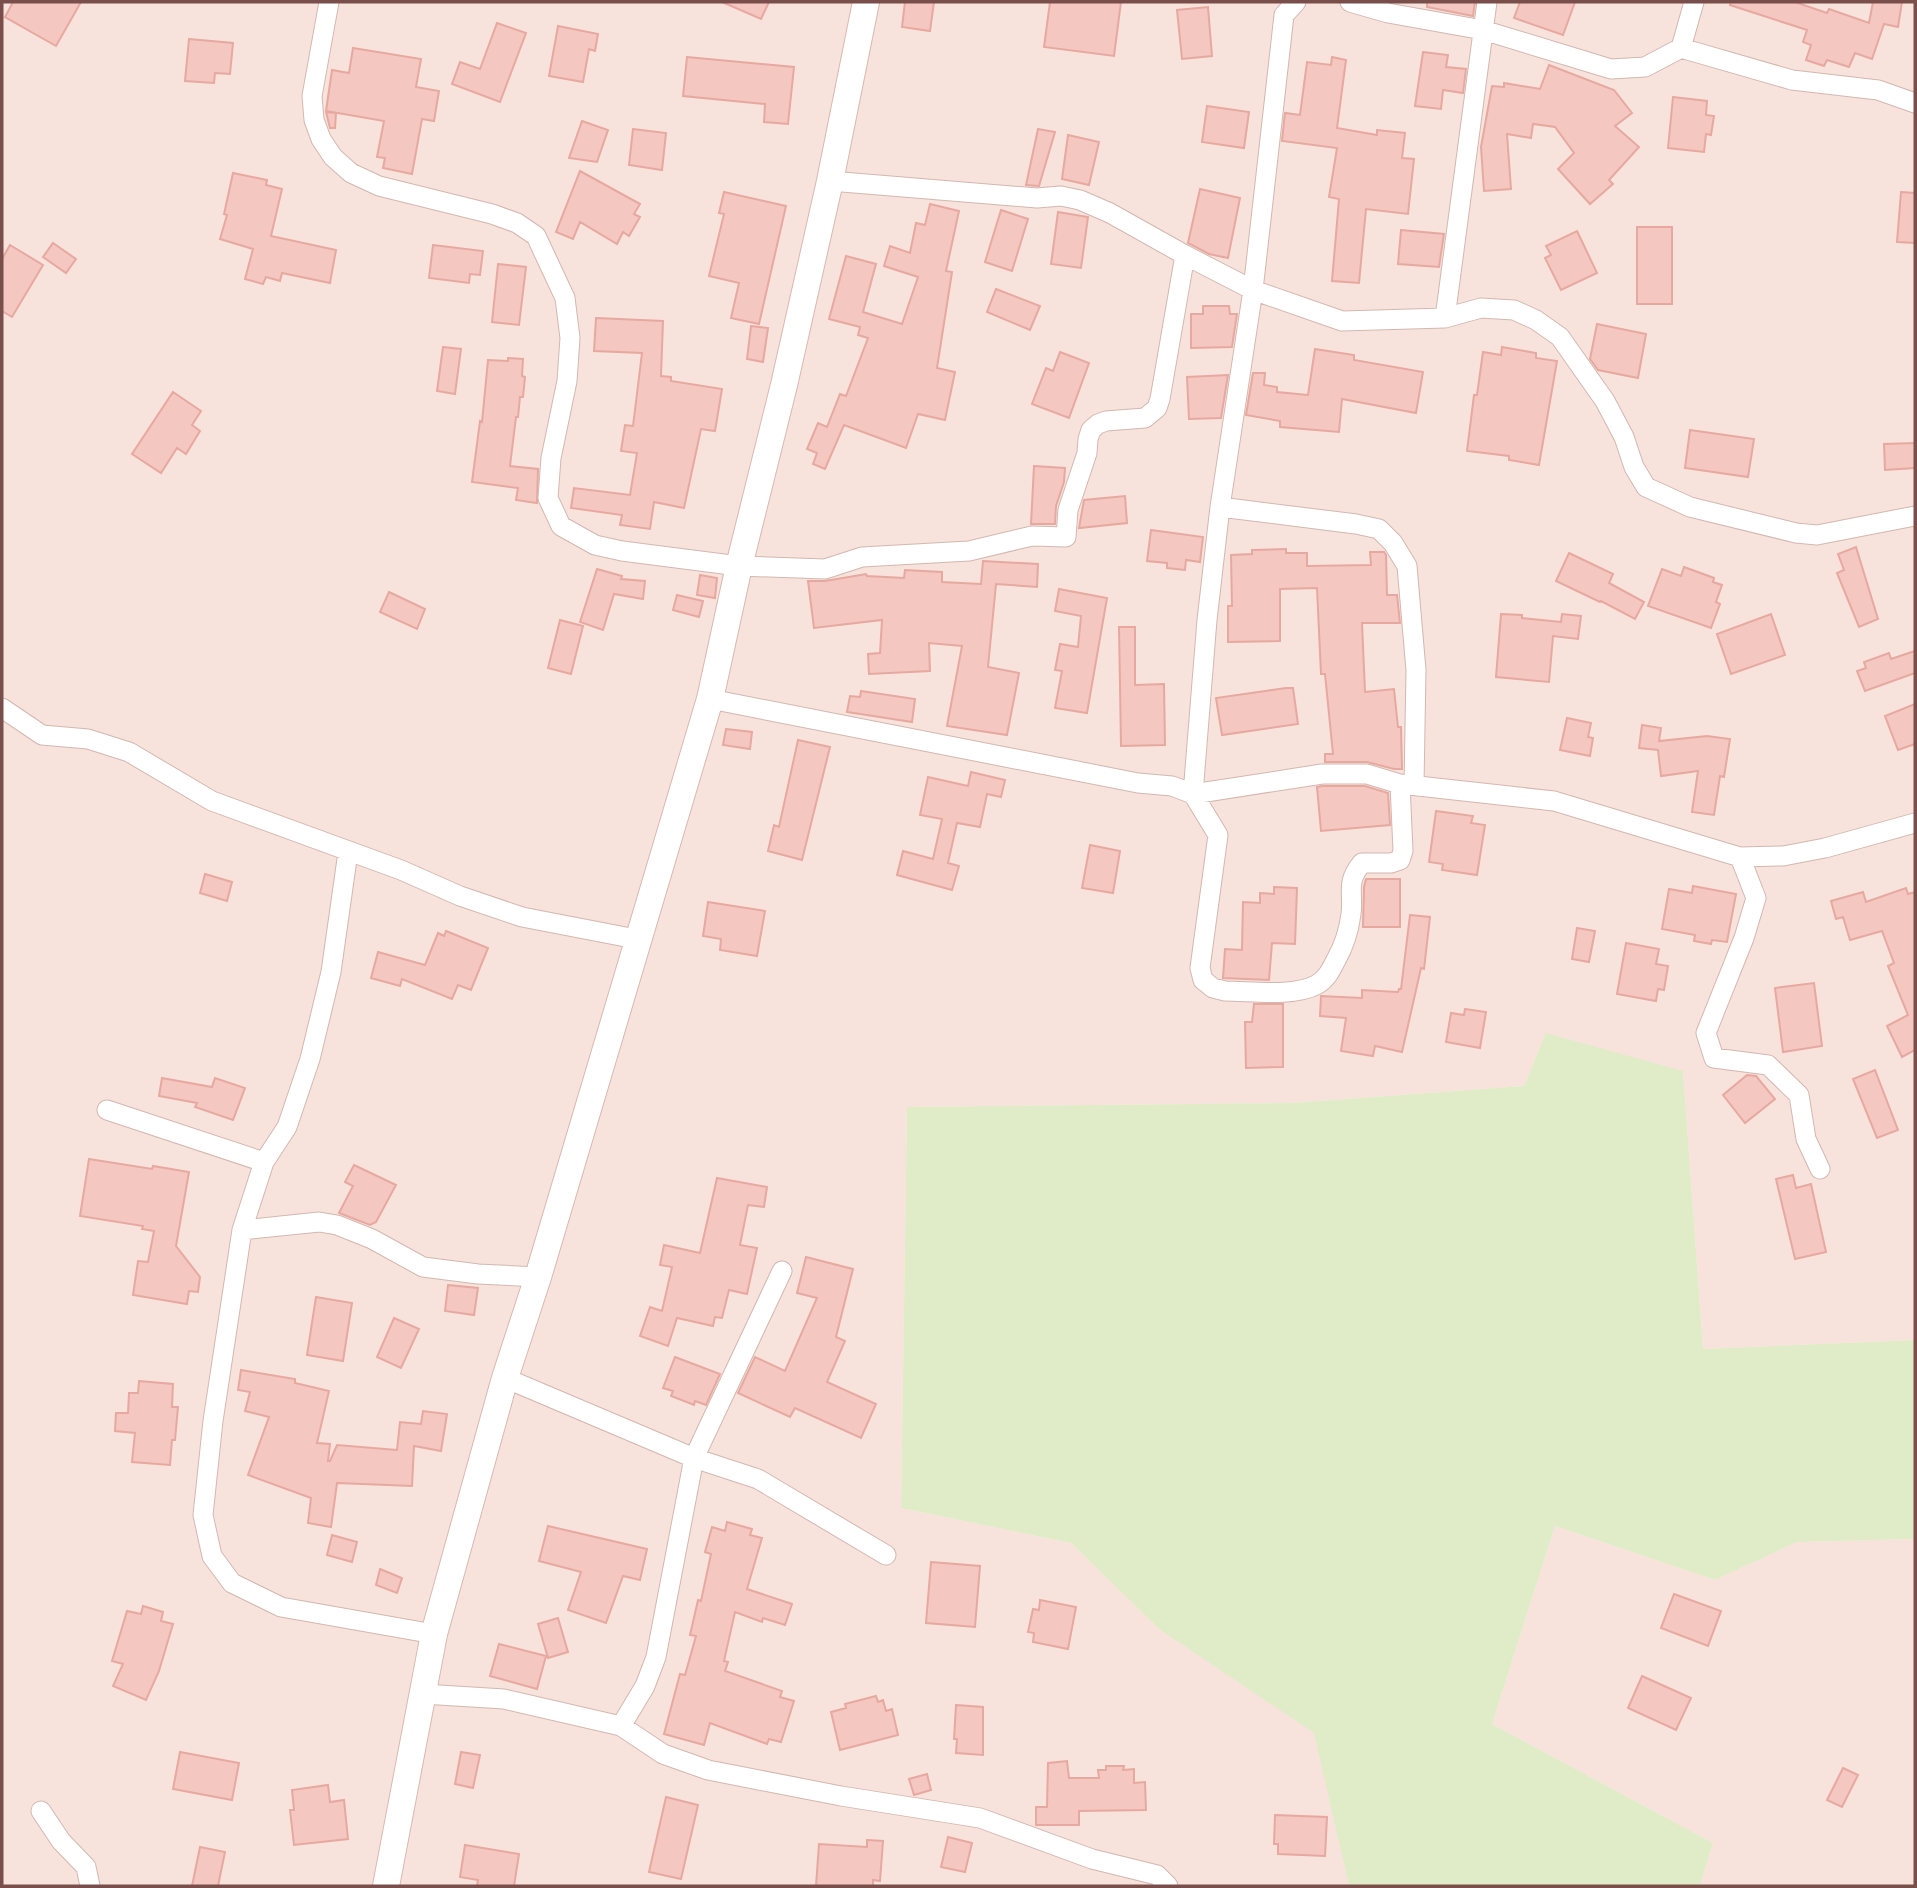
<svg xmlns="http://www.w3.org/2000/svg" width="1917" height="1888" font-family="'Work Sans',sans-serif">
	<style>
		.residential { fill: #f7e3db }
		.green { fill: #e0ecc7 }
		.building { fill: #f4c7c1; stroke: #e7a8a0; stroke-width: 2 }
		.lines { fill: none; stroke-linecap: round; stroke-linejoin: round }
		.street-casing { stroke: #d3b7b1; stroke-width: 21 }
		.secondary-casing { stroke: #d8b8b1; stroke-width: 28 }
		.street { stroke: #fff; stroke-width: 19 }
		.secondary { stroke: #fff; stroke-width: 26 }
	</style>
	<rect width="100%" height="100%" fill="#fdf1ea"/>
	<path class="residential" d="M2,2H1915V1340L1703,1349L1683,1072L1546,1034L1524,1086L1291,1103L907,1107L901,1508L1071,1543L1160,1630L1315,1733L1349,1886H2Z
		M1555,1526L1715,1580L1797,1542L1915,1539V1886H1700L1713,1843L1492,1724Z"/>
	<path class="green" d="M1546,1033L1683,1071L1703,1349L1915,1340V1539L1797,1542L1715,1580L1555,1526L1492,1724L1713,1843L1700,1886H1349L1314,1733L1160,1630L1071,1543L901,1508L907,1107L1291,1103L1524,1086Z"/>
	<path class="building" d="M13,2H81L56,46L5,17Z
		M722,2H769L761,19Z
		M905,2H934L930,31L902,27Z
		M1050,2H1121L1114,56L1044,47Z
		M1427,2H1475L1473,16L1427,7Z
		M1520,2H1575L1563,35L1514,18Z
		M1731,2H1795L1827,13L1829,9L1869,23L1873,2H1902L1898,27L1884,24L1872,59L1855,53L1849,67L1827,60L1824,66L1806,60L1811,45L1803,42L1807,30L1730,5Z
		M1208,7L1212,56L1182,59L1177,10Z
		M497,23L526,33L500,102L452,84L460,62L480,69Z
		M558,26L598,34L595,51L589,49L583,82L549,76Z
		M189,39L233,43L230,74L215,73L214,83L185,81Z
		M353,48L421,59L416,87L439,91L434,121L422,119L412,174L383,168L385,158L377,157L384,121L326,111L332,70L349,73Z
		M1423,52L1448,55L1446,67L1466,69L1463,93L1443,90L1441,109L1415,106Z
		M687,57L794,67L788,124L764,122L765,104L683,96Z
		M1332,57L1346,60L1337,128L1377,135V130L1405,133L1402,158L1414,159L1408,214L1366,209L1359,283L1332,281L1339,199L1329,197L1337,148L1282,141L1285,113L1300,115L1307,62L1331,65Z
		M1549,65L1614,90L1632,113L1615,126L1639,147L1609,180L1613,184L1590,204L1558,169L1574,153L1555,127L1533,124L1531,138L1507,134L1511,189L1484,191L1481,147L1492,86L1504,87V83L1540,89Z
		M1673,97L1707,101L1706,115L1714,116L1711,135L1706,134L1704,152L1668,148Z
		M1207,106L1249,112L1244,148L1202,142Z
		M326,112L336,113L335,128H330Z
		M582,121L608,130L597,162L569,158Z
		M633,129L666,133L662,170L629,165Z
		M1038,129L1055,132L1039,186L1026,185Z
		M1068,135L1099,142L1089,185L1062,179Z
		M580,171L640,204L634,214L640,217L629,236L623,232L617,244L580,222L573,239L556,232Z
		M233,173L267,180L266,185L282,189L271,236L336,250L330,283L282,273L280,281L266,277L263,284L245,279L253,249L220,239L227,215L224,214Z
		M1200,189L1240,198L1228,258L1209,254L1188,243Z
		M724,192L786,206L759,324L731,318L739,283L709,276L724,214L719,213Z
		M1901,192L1915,193V243L1897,242Z
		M930,204L959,211L946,271L952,272L937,368L955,372L945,420L918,414L906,448L844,425L825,469L813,464L817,453L807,449L818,423L827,427L840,394L846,396L868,338L858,335L860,327L829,319L846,256L876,264L863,312L902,324L918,277L884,266L890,246L910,253L916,223L925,225Z
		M1001,210L1028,219L1012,271L985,262Z
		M1058,212L1088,217L1081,268L1051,264Z
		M1637,227H1672V304H1637Z
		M1401,230L1444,234L1439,267L1398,264Z
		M1577,231L1597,273L1561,290L1545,258L1551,255L1546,246Z
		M53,243L76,259L66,273L43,257Z
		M10,245L43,265L12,317L2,311V259Z
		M433,245L483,251L480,275L470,274L469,283L429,278Z
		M498,264L526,267L519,325L492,322Z
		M996,289L1040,306L1030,330L987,312Z
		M1203,306H1229L1230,314H1237L1232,347L1191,348V314H1203Z
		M596,318L663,321L661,376L671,377V381L722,389L715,431L701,429L684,508L654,502L650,529L620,525L622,515L571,508L574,488L630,495L637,453L621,451L625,425L633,426L642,353L594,351Z
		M1597,324L1646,334L1638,378L1598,370L1590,359Z
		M751,326L768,328L763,362L747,359Z
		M443,347L461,349L455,394L437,391Z
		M1502,347L1536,353V358L1557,361L1539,465L1509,460V456L1467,451L1474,395H1477L1483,352L1501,355Z
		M1315,349L1354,355V360L1423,372L1416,413L1342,399L1339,432L1280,427V421L1246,415L1253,373H1265L1264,385L1277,387V392L1308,395Z
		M1060,352L1089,363L1069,418L1032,404L1046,368L1053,371Z
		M508,358L523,359L522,376L525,377L523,397H520L518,417H516L510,466L538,469L537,503L516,500L518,488L472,482L480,421L482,422L488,360L508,361Z
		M1228,375L1221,418L1189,419L1187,377Z
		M173,392L201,411L192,425L200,431L186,454L177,448L161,473L132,454Z
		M1690,430L1754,439L1748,477L1685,468Z
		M1915,443V468L1885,470L1884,444Z
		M1034,466L1065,468L1064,482L1056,506L1055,524H1031Z
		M1125,496L1127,523L1079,528L1084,500Z
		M1151,530L1203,537L1200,562L1186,560L1185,570L1167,568V563L1147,561Z
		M1856,547L1878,619L1859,627L1837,573L1844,570L1838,554Z
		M1286,549V553H1307V566L1371,565L1370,552H1384L1386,555L1387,595H1397L1400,623H1362L1365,692L1394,689L1398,727H1401L1402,769H1394L1367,762H1325V754H1333L1325,674H1321L1317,588L1280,589V641L1228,642V606H1232L1231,555L1252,554V550Z
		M1569,553L1613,574L1609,583L1644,602L1635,619L1601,601L1600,602L1556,581Z
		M983,561L1038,564L1037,587L996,584L988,667L1019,673L1007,735L947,726L962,646L929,643L930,671L869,674L868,654L880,653L882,620L814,628L808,581H825L866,574L867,576L904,578L905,570L942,572V582L981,584Z
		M1684,567L1714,578L1713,582L1722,585L1716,602L1720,604L1711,628L1648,606L1662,569L1681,576Z
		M597,569L622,576L621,579L645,581L643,599L614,594L603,630L580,622Z
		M700,575L717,578L715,598L697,595Z
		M1059,589L1107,598L1087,713L1055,708L1062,671L1055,670L1060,644L1078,647L1081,616L1055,611Z
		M389,592L425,609L417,629L380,612Z
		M677,595L703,601L699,617L673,610Z
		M1501,614L1522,615V618L1561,622L1562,614L1581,616L1578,639L1553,636L1549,682L1496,677Z
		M1771,614L1785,655L1731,674L1717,634Z
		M560,620L583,626L571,674L548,668Z
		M1119,627H1135V685L1164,684L1165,745L1121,746Z
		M1915,651V673L1865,691L1857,671L1866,668L1864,662L1889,653L1891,659Z
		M1286,688H1293L1298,724L1222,735L1216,698Z
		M861,691L915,699L912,722L847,712L850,696L860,697Z
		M1915,704V744L1898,750L1885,716Z
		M1567,718L1591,723L1588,737L1593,738L1590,756L1560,750Z
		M1642,725L1661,728L1659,741L1707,736L1730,739L1724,777L1720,776L1714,815L1692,812L1698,771L1661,776L1658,750L1639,748Z
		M726,729L752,732L750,749L723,745Z
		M798,740L830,747L802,860L768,851L774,825L779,827Z
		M971,772L1005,780L1001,797L987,794L980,827L957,823L948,863L959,866L952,890L897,875L903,851L933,859L942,819L920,815L928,777L968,786Z
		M1322,786H1365L1388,793L1390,825L1321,831L1317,787Z
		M1436,811L1473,816L1471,823L1485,825L1477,875L1442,870L1443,864L1429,862Z
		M1090,845L1120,851L1113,893L1082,888Z
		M205,874L232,882L227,901L200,893Z
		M1366,879H1400V927H1363L1364,887Z
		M1693,886L1736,894L1727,942L1712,940L1711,944L1694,941L1695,935L1662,929L1669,889L1692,893Z
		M1274,887L1297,888L1295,944L1272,943L1269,980L1223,978L1225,949L1242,950L1243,902L1260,903V893L1274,894Z
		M1906,888L1908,894L1915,892V1050L1902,1057L1887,1026L1908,1015L1888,966L1894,963L1882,931L1850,940L1843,917L1836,919L1831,901L1863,892L1866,902Z
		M708,902L765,911L757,956L720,950L721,939L703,936Z
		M1410,915L1430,917L1424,969L1421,968L1402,1052L1375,1046L1373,1056L1341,1051L1346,1018L1320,1016L1321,996L1362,998V990L1398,992L1399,989H1401Z
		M1577,928L1595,931L1589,962L1572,959Z
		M446,931L488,948L471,990L458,985L452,999L402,979L400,986L371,978L378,952L425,965L438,933L444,936Z
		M1626,943L1659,949L1656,964L1668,966L1664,990L1658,989L1656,1001L1617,994Z
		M1814,983L1822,1046L1783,1052L1775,988Z
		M1254,1004H1283V1067L1246,1068L1245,1022H1252Z
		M1465,1009L1486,1012L1480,1048L1446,1042L1451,1013L1464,1015Z
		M1875,1070L1898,1130L1877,1138L1853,1079Z
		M1747,1075L1756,1076L1775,1099L1745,1123L1723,1095Z
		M162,1078L212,1087L215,1078L245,1088L233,1120L195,1107L197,1103L159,1096Z
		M89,1159L152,1169L153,1166L189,1172L176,1246L200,1277L198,1292L189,1291L187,1304L133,1295L138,1261L148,1262L154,1231L142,1229L143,1226L80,1216Z
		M354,1165L396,1185L376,1222L370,1225L339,1213L353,1186L345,1182Z
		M1793,1175L1796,1188L1811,1184L1826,1252L1795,1259L1776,1179Z
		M717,1178L767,1187L764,1207L748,1205L740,1245L757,1248L747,1294L729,1290L722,1318L715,1317L713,1326L677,1318L668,1346L640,1336L650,1307L662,1311L672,1267L660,1265L664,1245L700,1253Z
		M806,1257L853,1269L836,1337L845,1341L827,1382L876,1404L861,1438L795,1408L790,1417L738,1393L755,1357L785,1371L817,1298L797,1293Z
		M448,1285L478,1288L474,1315L445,1311Z
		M316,1297L352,1303L343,1361L307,1355Z
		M394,1318L419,1329L401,1368L377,1357Z
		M675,1357L720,1374L706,1405L695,1401L694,1405L671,1396L673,1391L663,1388Z
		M241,1370L295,1379V1383L329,1391L317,1443L330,1444L328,1461H330L337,1445L397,1450L400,1422L421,1424L423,1411L447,1414L441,1451L414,1446L412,1486L337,1483L331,1527L308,1523L311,1498L248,1475L269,1417L245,1411L250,1392L238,1390Z
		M139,1381L173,1384L172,1407H178L175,1440H172L170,1465L132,1462L135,1433L115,1431L116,1413H128L129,1393H138Z
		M727,1522L752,1529L750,1535L762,1538L747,1589L792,1604L785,1625L763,1618L762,1622L735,1612L724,1661L728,1662L725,1671L782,1691L780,1697L794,1701L781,1742L769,1739L767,1744L710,1723L704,1745L664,1734L680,1674L685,1675L696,1636L690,1635L698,1600L701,1601L711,1554L705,1552L712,1527L725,1531Z
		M548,1526L647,1549L640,1580L623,1576L606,1623L568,1610L581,1572L539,1561Z
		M332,1535L357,1542L352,1562L327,1555Z
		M931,1562L980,1566L975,1627L926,1623Z
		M380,1569L402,1578L397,1593L376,1585Z
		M1674,1594L1721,1611L1708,1646L1661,1628Z
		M1040,1600L1076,1607L1068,1649L1033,1642L1034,1633L1028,1632L1033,1609L1039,1610Z
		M143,1606L163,1612L161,1621L173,1624L159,1671L146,1700L113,1686L123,1664L112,1661L127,1611L141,1614Z
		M558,1618L568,1652L548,1658L538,1624Z
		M499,1644L546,1656L537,1689L490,1676Z
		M1642,1676L1691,1698L1676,1730L1628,1708Z
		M876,1696L878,1702L883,1700L886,1711L892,1709L898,1735L840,1750L831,1712L846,1708L845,1704Z
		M956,1705L983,1707V1755L956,1753L957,1739H954Z
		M180,1752L239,1763L232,1800L173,1789Z
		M461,1752L480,1755L473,1788L455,1784Z
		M1067,1761L1069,1778H1099L1098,1770H1106V1766H1124L1123,1770L1134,1769V1783L1145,1782L1146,1810L1079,1811V1825H1036V1807H1047L1048,1763Z
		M1843,1768L1858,1775L1842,1807L1827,1800Z
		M927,1774L931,1790L914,1795L909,1779Z
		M328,1785L330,1802L344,1800L348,1839L294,1845L290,1810H294L292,1790Z
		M666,1797L698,1805L681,1879L649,1872Z
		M1275,1815L1327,1817L1325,1856L1278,1854V1844H1274Z
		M948,1837L972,1843L965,1872L941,1867Z
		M867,1840L883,1841L880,1881L873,1880V1886H816L819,1844L867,1847Z
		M465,1845L519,1854L514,1886H477L478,1880L460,1877Z
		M200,1847L225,1852L218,1886H192Z"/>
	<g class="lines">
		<defs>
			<path id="street" d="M329,2L312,96L314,120L321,139L333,157L351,173L379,186L492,214L517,223L536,236L565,298L570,338L567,381L551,458L548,498L561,526L595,545L622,551L739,566L825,569L862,557L969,551L1032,536L1066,537L1068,510L1087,453L1088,439L1091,430L1098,424L1106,421L1145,418L1157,408L1160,399L1185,255
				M1296,2L1284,15L1253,290L1220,507L1207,620L1193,794L1218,835L1200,968L1203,980L1213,988L1225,991C1251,991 1293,997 1316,985C1326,980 1331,970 1336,960C1344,946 1349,930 1351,914C1354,893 1345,883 1362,863H1391L1400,860L1403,851L1400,784
				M1350,2L1388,13L1483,30L1611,69L1645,67L1681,48L1792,80L1878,90L1915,103
				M1681,48L1694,2
				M830,181L1037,198L1061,196L1080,200L1110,213L1185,255L1253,290L1342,321L1445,318L1481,308L1514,310L1536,320L1560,337L1605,401L1624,437L1634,467L1646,487L1690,507L1796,533L1817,535L1915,516
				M1445,318L1487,2
				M1220,507L1356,524L1379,529L1393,543L1407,566L1416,670L1414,785
				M710,699L1138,783L1172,786L1193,794L1322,774H1367L1400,784L1554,801L1740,857L1783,856L1825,848L1915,823
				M2,708L42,735L88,739L129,752L212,801L401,870L460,896L522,917L636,939
				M348,852L331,972L310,1059L287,1127L264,1162L242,1230L213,1421L203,1515L212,1556L232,1583L281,1607L434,1634
				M1740,857L1756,898L1744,938L1706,1033L1714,1058L1768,1065L1799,1095L1806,1139L1820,1169
				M107,1110L264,1162
				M242,1230L319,1222L337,1225L372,1239L423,1267L478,1274L538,1277
				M505,1378L694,1458L758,1479L886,1555
				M423,1694L504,1699L621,1726L663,1754L708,1770L841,1796L980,1818L1092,1859L1157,1875L1168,1886
				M621,1726L645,1686L656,1657L694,1458L782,1271
				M41,1811L61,1841L86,1867L90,1886"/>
			<path id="secondary" d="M386,1886L434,1634L505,1378L538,1277L710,699L739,566L784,385L830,181L866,2"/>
		</defs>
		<use href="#street" class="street-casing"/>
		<use href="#secondary" class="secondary-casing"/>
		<use href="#street" class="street"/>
		<use href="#secondary" class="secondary"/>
	</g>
	<rect width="1917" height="1888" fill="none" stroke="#7a4f4b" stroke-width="7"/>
</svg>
